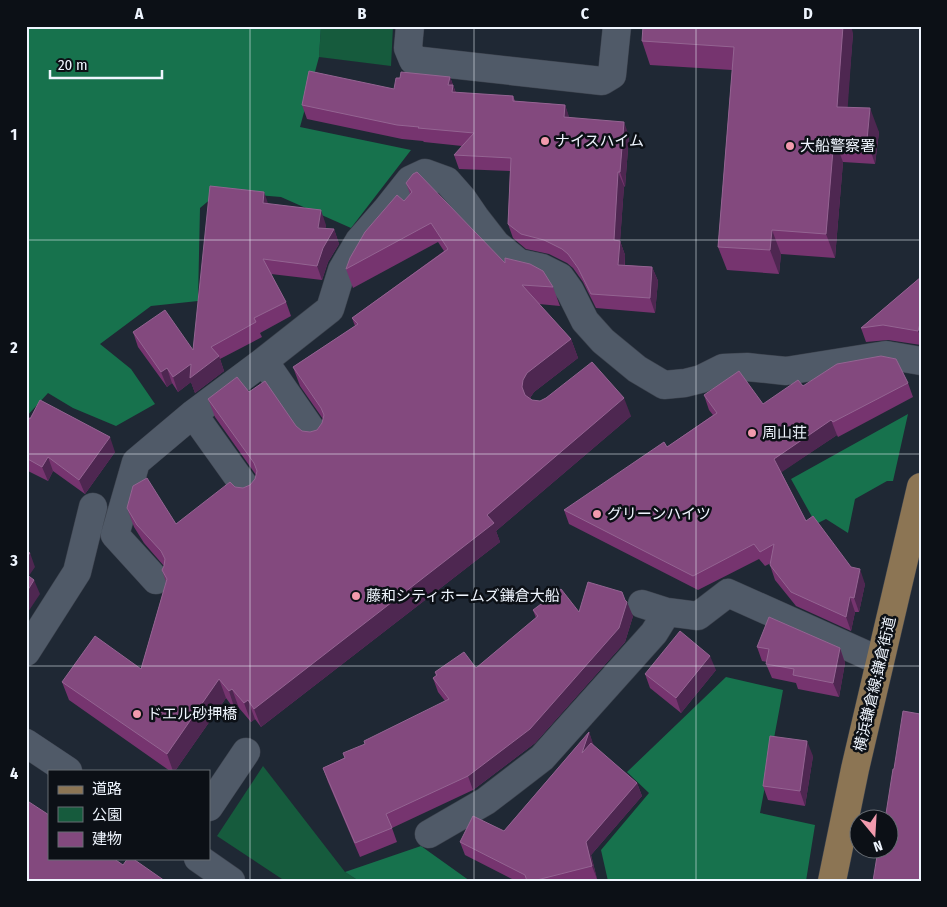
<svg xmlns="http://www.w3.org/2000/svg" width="947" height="907" font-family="'Fira Sans Condensed','Noto Sans JP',sans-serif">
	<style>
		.green { fill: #165b3d }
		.forest { fill: #17724d }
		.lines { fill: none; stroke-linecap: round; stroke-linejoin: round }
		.minor-casing { stroke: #3c424d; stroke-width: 29 }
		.major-casing { stroke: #3c424d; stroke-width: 29 }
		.minor { stroke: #505a68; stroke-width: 28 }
		.major { stroke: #8c7554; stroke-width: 28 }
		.wall { fill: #76346f }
		.shaded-wall { fill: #4e2751 }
		.building { fill: #83497e; stroke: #946492 }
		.grid { fill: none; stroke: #eff5fe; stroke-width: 1; stroke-opacity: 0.55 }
		.poi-dot { fill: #f29aad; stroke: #0c1016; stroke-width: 2 }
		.labels { text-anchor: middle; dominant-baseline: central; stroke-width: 5; stroke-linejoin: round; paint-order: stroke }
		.poi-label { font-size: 15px; fill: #eff5fe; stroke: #0c1016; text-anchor: start }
		.street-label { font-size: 15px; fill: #eff5fe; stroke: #0c1016 }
		.neatline { fill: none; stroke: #eff5fe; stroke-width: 2 }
		.grid-label { font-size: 16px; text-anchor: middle; font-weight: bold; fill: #eff5fe }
	</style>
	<rect width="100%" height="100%" fill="#1f2834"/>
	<path class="green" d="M321,26H393L391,66L319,57Z
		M263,766L345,872L359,881H285L217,836Z"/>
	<path class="forest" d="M26,26H321L319,57L300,127L411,150L351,228L281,197L219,192L200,208L198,301L151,306L100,344L131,369L155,404L116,426L73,408L48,393L26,417Z
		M908,414L893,481H887L855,499L848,533L826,519L816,524L791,479Z
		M726,677L783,690L760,813L815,825L806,881H608L601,850L649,793L627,772Z
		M421,846L470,881H359L345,872Z"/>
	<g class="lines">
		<defs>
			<path id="minor" d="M410,26L408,48L413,60L602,81L612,75L617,26
				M264,361L315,435
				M193,414L248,491
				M156,580L115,535L136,462L193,414L264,361L330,309L342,270L359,241L387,209L410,180L425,173L447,181L462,198L475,217L496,244L519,263L542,268L560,277L570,291L585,321L603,341L637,369L664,385L685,383L701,379L723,368L747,367L786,371L886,355L921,361
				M642,604L667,612L698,616L728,593L880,661
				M26,652L77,572L93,507
				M26,743L68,771
				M209,807L246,752
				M429,834L486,801L542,758L654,633L667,612
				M198,858L231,881"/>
			<path id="major" d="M832,881L855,769L921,487"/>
		</defs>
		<use href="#minor" class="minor-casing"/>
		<use href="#major" class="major-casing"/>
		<use href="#minor" class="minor"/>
		<use href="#major" class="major"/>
	</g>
	<path class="wall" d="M853,33L847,107L879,132L875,164L843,162L835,258L781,254L779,274L727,270L718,247L732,70L650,65L642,41Z
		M450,77L456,93L513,96L515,101L565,105L569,118L629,136L625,187L624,186L620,241L625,255V265L652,267L658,281L655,313L596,308L583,282L573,268L567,263L549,254L526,249L513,238L508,224L510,171L459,169L454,155L462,146L424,142L423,141L402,139L307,119L302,105L394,89L400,78Z
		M406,183L505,263L553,287L560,306L539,304L571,339L578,358L534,392L530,398L532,400L631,416L496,531L500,542L261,727L255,719L251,722L239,708L235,710L226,698L175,771H170L69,700L62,682L141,669L166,582L162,570L164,566L144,543L134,527L127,508L176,524L235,487L243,488L250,485L255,479L256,475L215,417L208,399L249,392L302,431L310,432L317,430L322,423L323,419L300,386L293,367L355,326L352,318L444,251L438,242L353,288L346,269L410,194Z
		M268,204L326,225L325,229H334L339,244L328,262L322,280L271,274L286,302L291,316L260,333L262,337L220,359L224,371L195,393L191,382L178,392L172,383L167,387L138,347L133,332L193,350Z
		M921,277V345L888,340L866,342L861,328Z
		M908,383L913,397L838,437L837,435L781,472L806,521L851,567L865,584L859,612H855L851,631L796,606L775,580L770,565L771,563L765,566L759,559L698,590L569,524L564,510L667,447L713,415L709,410L704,395L763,404L803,386Z
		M26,416L115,452L85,494L53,471L48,481L26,470Z
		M533,610L579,612L633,616L625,642L535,743L473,790L392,828L397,842L360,857L328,782L323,768L344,758L445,701L438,692L433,678L436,676L435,672L476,668L536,618Z
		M757,647L840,648L845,663L839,697L798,689L796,683L772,678L766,664L767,662L762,661Z
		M716,670L681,713L650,688L645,674Z
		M589,732L593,745L637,783L642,796L591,855L597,879L590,881H516L465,855L460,842L504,831Z
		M813,756L805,806L768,800L763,786Z"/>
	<path class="shaded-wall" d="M843,26H851L853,33L846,131L837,107Z
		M450,77L458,99H454L448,85Z
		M565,105L570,119L564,117Z
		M870,108L879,132L875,164L867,140Z
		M624,122L629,136L625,187L620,172Z
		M834,138L843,162L835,258L826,234Z
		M618,172L624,186L620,242V241L625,255L624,279L618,265L614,240Z
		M264,192L269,206L263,203Z
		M321,210L326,225L324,242L318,228Z
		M334,229L339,244L328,262L322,280L317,266L323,248Z
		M772,230L781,254L779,274L770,250Z
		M652,267L658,281L655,313L650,298Z
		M921,320V338L918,331Z
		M571,339L578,358L534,392L529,399V406L522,387L523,380L527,373Z
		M219,356L224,371L195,393L191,382L178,392L173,377L191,364Z
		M167,368L172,383L167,387L161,372Z
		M624,398L631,416L496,531L500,542L261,727L254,709L487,515Z
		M831,420L837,435L779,474L774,459Z
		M110,437L115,452L85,494L79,480Z
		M48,457L53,471L48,481L42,467Z
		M30,553L35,567L26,580V558Z
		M860,569L865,584L859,612L854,598Z
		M34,580L40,594L26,615V593Z
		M850,597L855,612L851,631L846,617Z
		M627,602L633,616L625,642L535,743L473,790L468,776Z
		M840,648L845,663L839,697L833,683Z
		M710,656L716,670L681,713L676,698Z
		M219,679L226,698L175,771H173L167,754Z
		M232,689L239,708L235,710L229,691Z
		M248,700L255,719L251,722L244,703Z
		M589,732L594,746L582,753Z
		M807,741L813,756L805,806L800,791Z
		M637,783L642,796L591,855L597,879L592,866L586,842Z"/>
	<path class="building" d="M643,26H843L837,107L870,108L867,140L834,138L826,234L772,230L770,250L718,247L734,47L642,41Z
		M309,71L394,89L396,78H400L401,72L450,77L448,85H453L452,92L513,96V101L565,105L564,117L624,122L620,172H618L614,240L620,241L618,265L652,267L650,298L591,294L578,268L568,254L562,249L544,240L521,234L508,224L511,158L454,155L474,133L418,128L419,127L397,125L302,105Z
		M417,172L505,263V258L530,264L543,271L553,287L522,285L571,339L527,373L523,380L522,387L525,395L532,400L540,401L546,398L592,362L624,398L487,515L494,523L254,709L248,700L244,703L232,689L229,691L219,679L167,754L62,682L95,636L141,669L167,579L162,570L164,566L165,559L161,551L137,525L127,508L133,486L147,478L176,524L230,482L235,487L243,488L250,485L255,479L257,471L254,463L208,399L237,377L249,392L265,381L296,426L302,431L310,432L317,430L322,423L324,415L321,408L293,367L358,324L352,318L448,249L431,223L346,269L350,258L365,232L397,195L404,201L412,192L406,183L413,174Z
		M210,186L264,192L263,203L321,210L318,228L334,229L323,248L317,266L263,259L286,302L254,318L256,322L211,347L219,356L190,378L191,364L173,377L167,368L161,372L133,332L165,310L193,350Z
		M921,277V320L918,331L883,325L861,328Z
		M881,356L896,359L908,383L833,422L831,420L774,459L806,521L813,516L851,567L860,569L854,598L850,597L846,617L791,592L770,565L774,544L760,552L754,544L693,576L564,510L664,442L667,447L717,413L704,395L739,371L763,404L798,380L803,386L837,364Z
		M40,400L110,437L79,480L48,457L42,467L26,458V416L30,419Z
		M26,551L30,553L26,558Z
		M26,574L34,580L26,593Z
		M588,582L622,592L625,600L627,602L619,628L530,729L468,776L386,814L392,828L355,843L323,768L345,758L343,753L365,744L364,741L449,699L433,678L437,675L435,672L464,652L476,668L538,616L533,610L561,589L579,612Z
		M769,617L840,648L833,683L793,675L794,669L766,664L769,649L757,647Z
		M680,631L710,656L676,698L645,674Z
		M921,707V881H873L878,850H890V820H885L893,769H894L903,711L920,714Z
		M589,732L582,753L591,743L637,783L586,842L592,866L533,881H527L525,875L460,842L473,816L504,831Z
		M770,736L807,741L800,791L763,786Z
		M26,800L49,815V858H113L123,865L128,858H132L165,881H26Z"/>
	<path class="grid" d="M250,26V881M474,26V881M696,26V881M26,240H921M26,454H921M26,666H921"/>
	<g class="poi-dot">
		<circle cx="545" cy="141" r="5"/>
		<circle cx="790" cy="146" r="5"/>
		<circle cx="752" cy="433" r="5"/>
		<circle cx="597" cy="514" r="5"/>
		<circle cx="356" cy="596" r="5"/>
		<circle cx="137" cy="714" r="5"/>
	</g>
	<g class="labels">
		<g class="poi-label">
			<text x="555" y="141">ナイスハイム</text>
			<text x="800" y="146">大船警察署</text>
			<text x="762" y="433">周山荘</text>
			<text x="607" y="514">グリーンハイツ</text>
			<text x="366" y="596">藤和シティホームズ鎌倉大船</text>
			<text x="147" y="714">ドエル砂押橋</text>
		</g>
		<g class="street-label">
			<text transform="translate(875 684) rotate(-77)">横浜鎌倉線;鎌倉街道</text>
		</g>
	</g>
	<rect width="947" height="907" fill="none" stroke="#0c1016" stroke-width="55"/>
	<rect x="48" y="770" width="162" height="90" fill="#0c1016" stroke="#676c73"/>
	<rect x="58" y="786" width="25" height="8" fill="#8c7554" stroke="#676c73"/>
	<text x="92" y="794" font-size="15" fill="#eff5fe">道路</text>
	<rect x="58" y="807" width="25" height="15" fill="#165b3d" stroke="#676c73"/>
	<text x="92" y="820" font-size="15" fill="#eff5fe">公園</text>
	<rect x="58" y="832" width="25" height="15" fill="#83497e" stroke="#676c73"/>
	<text x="92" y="844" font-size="15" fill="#eff5fe">建物</text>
	<g transform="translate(874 834) rotate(162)"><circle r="24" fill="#0c1016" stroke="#676c73"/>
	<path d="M0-4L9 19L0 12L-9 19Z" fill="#f29aad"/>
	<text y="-8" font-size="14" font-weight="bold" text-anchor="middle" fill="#eff5fe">N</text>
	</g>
	<path d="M50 70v8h112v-8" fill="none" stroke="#eff5fe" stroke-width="2.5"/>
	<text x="58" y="70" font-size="15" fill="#eff5fe" stroke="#0c1016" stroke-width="4" paint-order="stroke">20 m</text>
	<rect x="28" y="28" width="892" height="852" class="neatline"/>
	<g class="grid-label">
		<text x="139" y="19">A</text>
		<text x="362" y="19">B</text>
		<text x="585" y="19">C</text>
		<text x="808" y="19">D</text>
		<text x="14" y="140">1</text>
		<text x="14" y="353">2</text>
		<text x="14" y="566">3</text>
		<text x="14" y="779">4</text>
	</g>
</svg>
